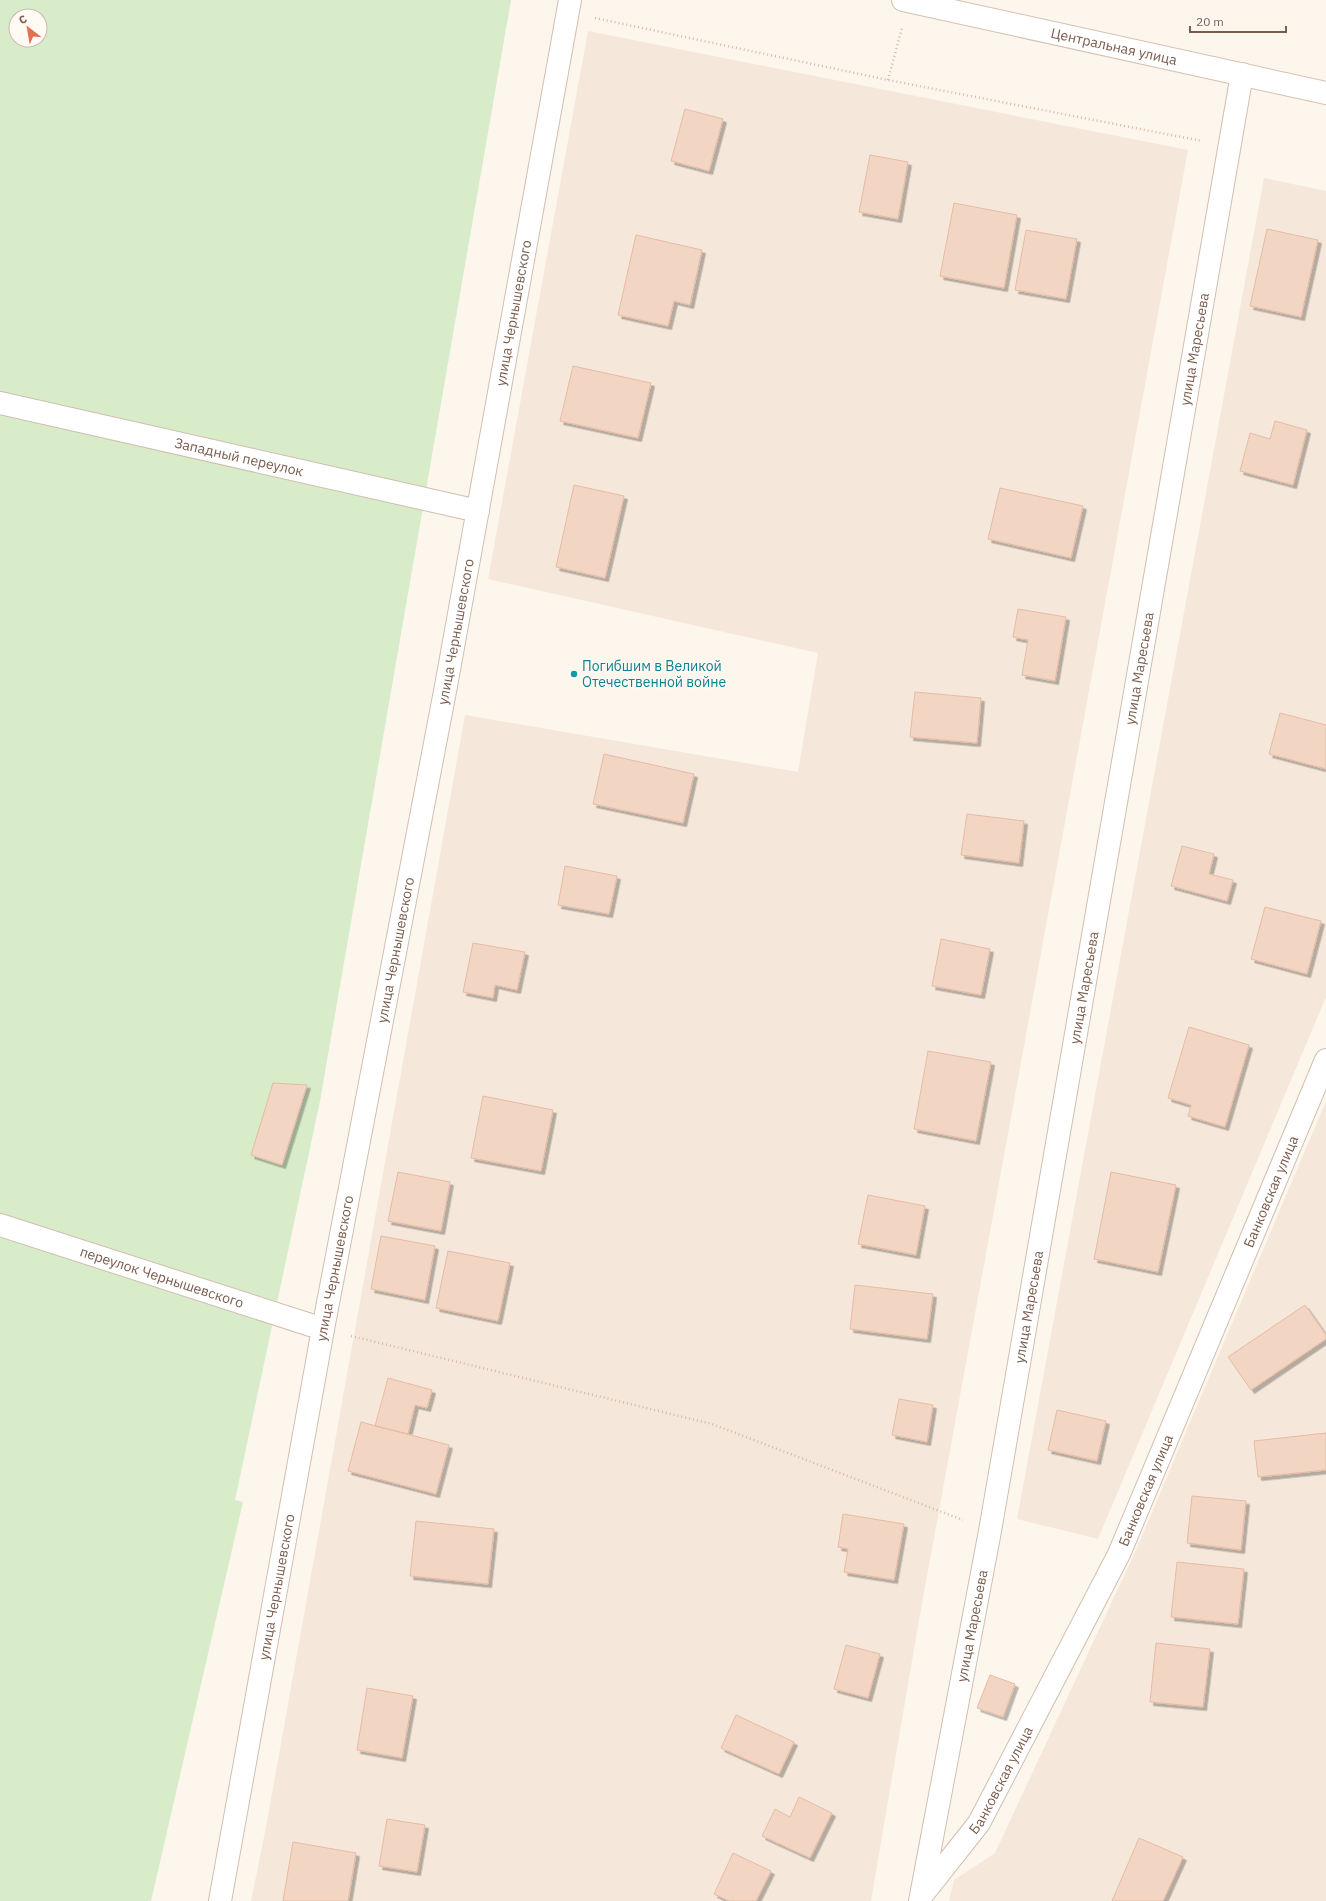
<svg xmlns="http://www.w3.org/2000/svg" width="1326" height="1901" font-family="'IBM Plex Sans',sans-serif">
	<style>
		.residential { fill: #f5e8da }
		.green { fill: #d8ecc9; fill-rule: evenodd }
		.building { fill: #f3d5c3; stroke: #e6bba3; filter: url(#shadow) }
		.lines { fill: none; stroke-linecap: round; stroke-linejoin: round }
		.street-casing { stroke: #d1beb0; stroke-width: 24 }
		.secondary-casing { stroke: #d6c0b0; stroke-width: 24 }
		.path { stroke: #d9b8a5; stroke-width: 2.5; stroke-dasharray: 1 3; stroke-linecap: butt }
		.street { stroke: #fff; stroke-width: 22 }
		.secondary { stroke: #fff; stroke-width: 22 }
		.culture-dot { fill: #0f9aa8; stroke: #fffaf3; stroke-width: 1.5 }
		.labels { text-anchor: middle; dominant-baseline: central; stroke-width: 3.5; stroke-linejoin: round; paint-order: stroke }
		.street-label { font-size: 14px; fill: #7a5c4d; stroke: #fffaf3 }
		.culture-label { font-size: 14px; fill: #0d838f; stroke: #fffaf3; text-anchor: start }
	</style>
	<defs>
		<filter id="shadow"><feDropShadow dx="3.5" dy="3.5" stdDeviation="0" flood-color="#0004"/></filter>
	</defs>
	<rect width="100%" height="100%" fill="#fdf6ec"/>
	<path class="residential" d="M588,31L1188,150L919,1620L871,1901H251L266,1827L465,715L798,772L818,653L488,579Z
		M1264,178L1326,191V997L1098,1539L1017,1519Z
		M1326,1101V1901H949L954,1880L995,1853L1136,1550Z"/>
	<path class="green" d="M0,0H511L320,1101L235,1500L243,1502L151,1901H0ZM16,16H40V40H16Z"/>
	<path class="building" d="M685,109L723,119L709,171L671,161Z
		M870,155L908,162L898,219L859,212Z
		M954,203L1017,215L1004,288L940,276Z
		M1267,229L1318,240L1301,317L1250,306Z
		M1026,230L1077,239L1066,299L1015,290Z
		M636,235L702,250L690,305L674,301L668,326L618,315Z
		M573,366L651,383L638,438L560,421Z
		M1275,421L1307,430L1293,485L1240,471L1250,433L1270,439Z
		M574,485L624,496L605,578L556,567Z
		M1000,488L1083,506L1071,558L988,539Z
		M1018,609L1066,617L1055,681L1022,675L1028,640L1013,637Z
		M915,692L981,698L977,743L910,737Z
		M1280,713L1326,725V769L1269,754Z
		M604,754L694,774L683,823L593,804Z
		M967,814L1024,821L1019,863L961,855Z
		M1182,846L1214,854L1209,874L1233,880L1227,901L1171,886Z
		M565,866L617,876L609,914L558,905Z
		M1265,907L1321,921L1307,974L1251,959Z
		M941,939L990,949L981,995L932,986Z
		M473,943L525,952L517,990L495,985L493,998L463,992Z
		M1189,1027L1249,1045L1225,1127L1188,1116L1191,1105L1168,1098Z
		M928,1051L991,1062L976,1141L914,1129Z
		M273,1083L307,1085L282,1165L251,1155Z
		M483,1096L553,1110L541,1171L471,1158Z
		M398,1172L450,1182L441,1231L388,1221Z
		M1111,1172L1176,1185L1158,1272L1094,1259Z
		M868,1195L925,1206L916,1255L858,1244Z
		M381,1236L435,1246L425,1300L371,1289Z
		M448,1251L510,1263L498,1321L436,1308Z
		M855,1285L933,1294L927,1339L850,1329Z
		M1305,1305L1326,1335V1339L1251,1390L1228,1357Z
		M388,1378L432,1390L427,1408L415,1405L408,1434L375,1426Z
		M899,1399L933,1405L927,1442L892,1435Z
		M1057,1410L1106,1421L1097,1461L1048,1450Z
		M361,1422L449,1445L436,1494L348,1471Z
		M1326,1433V1470L1258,1477L1254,1441Z
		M1192,1496L1246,1501L1241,1550L1187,1543Z
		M843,1514L904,1524L894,1580L844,1572L848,1549L838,1547Z
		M416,1521L494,1529L488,1584L410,1576Z
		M1177,1562L1244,1569L1238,1624L1171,1617Z
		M1156,1643L1210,1649L1203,1707L1150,1702Z
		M846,1645L880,1654L868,1698L834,1689Z
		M990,1675L1015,1684L1003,1717L977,1708Z
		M367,1688L413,1696L402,1758L357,1750Z
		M736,1715L794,1742L779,1774L721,1748Z
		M799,1797L832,1813L810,1858L762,1836L775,1809L790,1817Z
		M387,1819L425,1825L417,1872L379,1866Z
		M1139,1838L1183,1857L1163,1901H1112Z
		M293,1842L356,1853L348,1901H283Z
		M733,1853L771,1871L756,1901H729L714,1894Z"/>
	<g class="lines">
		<defs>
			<g id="street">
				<path id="s1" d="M0,403L478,511"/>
				<path id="s2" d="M0,1225L323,1329"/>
				<path id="s3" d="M922,1895L979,1823L1119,1554L1326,1060"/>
				<path id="s4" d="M220,1901L323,1329L446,686L570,0"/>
				<path id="s5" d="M920,1901L990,1531L1242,74"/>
			</g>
			<g id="secondary">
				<path id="s6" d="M903,0L1326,93"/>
			</g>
		</defs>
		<use href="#street" class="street-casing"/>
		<use href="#secondary" class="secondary-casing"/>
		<path class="path" d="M595,18L888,80L1202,141
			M888,80L902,28
			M351,1336L712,1424L963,1520"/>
		<use href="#street" class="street"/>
		<use href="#secondary" class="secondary"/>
	</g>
	<circle class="culture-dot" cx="574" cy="674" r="4"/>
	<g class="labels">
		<g class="street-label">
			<text stroke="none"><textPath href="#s6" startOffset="216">Центральная улица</textPath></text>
			<text stroke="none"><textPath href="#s4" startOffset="1615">улица Чернышевского</textPath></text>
			<text stroke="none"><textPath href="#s5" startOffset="1576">улица Маресьева</textPath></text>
			<text stroke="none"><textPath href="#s1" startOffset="245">Западный переулок</textPath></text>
			<text stroke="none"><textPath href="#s4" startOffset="1291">улица Чернышевского</textPath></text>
			<text stroke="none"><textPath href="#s5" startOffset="1252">улица Маресьева</textPath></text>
			<text stroke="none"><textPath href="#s4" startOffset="967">улица Чернышевского</textPath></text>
			<text stroke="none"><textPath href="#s5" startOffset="928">улица Маресьева</textPath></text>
			<text stroke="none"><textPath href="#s3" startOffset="788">Банковская улица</textPath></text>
			<text stroke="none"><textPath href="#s4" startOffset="643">улица Чернышевского</textPath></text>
			<text stroke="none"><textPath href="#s2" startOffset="170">переулок Чернышевского</textPath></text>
			<text stroke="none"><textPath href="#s5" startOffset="604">улица Маресьева</textPath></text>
			<text stroke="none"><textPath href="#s3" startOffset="464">Банковская улица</textPath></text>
			<text stroke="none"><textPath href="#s4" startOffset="319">улица Чернышевского</textPath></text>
			<text stroke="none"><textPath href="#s5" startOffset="280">улица Маресьева</textPath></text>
			<text stroke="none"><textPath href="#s3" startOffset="140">Банковская улица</textPath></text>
		</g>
		<g class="culture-label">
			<text x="582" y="666">Погибшим в Великой<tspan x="582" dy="16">Отечественной войне</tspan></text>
		</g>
	</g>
	<g transform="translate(28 28) rotate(329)"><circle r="19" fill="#fffaf3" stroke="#cabbb1"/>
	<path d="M0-3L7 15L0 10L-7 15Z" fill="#e76f51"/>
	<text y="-6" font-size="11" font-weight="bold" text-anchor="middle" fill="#7a5c4d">С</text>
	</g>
	<path d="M1190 26v6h96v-6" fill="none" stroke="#7a5c4d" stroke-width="2"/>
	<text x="1196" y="26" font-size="12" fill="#7a5c4d" stroke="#fffaf3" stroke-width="3" paint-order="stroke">20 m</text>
</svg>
